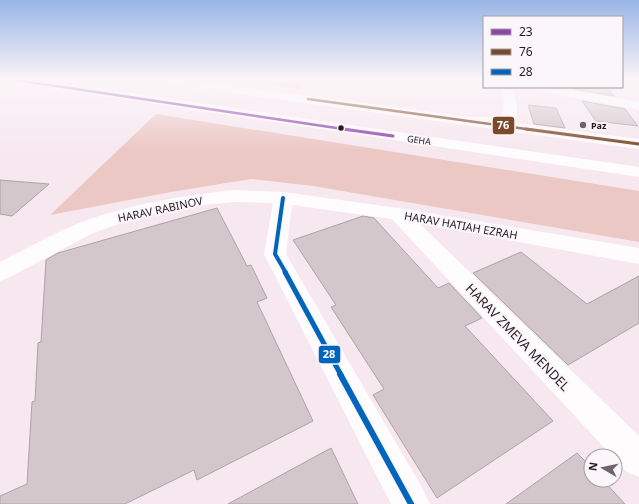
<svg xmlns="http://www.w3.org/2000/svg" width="639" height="504" font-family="'Noto Sans',sans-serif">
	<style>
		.green { fill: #ecc8c5 }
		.building { fill: #d3c7cb; stroke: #aea2a6 }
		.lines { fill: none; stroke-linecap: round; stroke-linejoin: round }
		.minor { fill: #fefcfd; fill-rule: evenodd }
		.highway { fill: #fefcfd; fill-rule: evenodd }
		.bus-1-far1-casing { stroke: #fbf6f9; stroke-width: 4.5 }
		.bus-1-casing { stroke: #fbf6f9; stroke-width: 5 }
		.bus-2-far1-casing { stroke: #fbf6f9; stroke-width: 4.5 }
		.bus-2-casing { stroke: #fbf6f9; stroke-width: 5 }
		.bus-3-far2-casing { stroke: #fbf6f9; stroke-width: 7 }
		.bus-3-far1-casing { stroke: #fbf6f9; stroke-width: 8 }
		.bus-3-casing { stroke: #fbf6f9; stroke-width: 9 }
		.bus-1-far1 { stroke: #8e44ad; stroke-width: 2.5 }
		.bus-1 { stroke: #8e44ad; stroke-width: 3 }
		.bus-2-far1 { stroke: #7a4b2a; stroke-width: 2.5 }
		.bus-2 { stroke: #7a4b2a; stroke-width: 3 }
		.bus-3-far2 { stroke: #0065bd; stroke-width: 4 }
		.bus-3-far1 { stroke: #0065bd; stroke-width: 5 }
		.bus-3 { stroke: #0065bd; stroke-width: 6 }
		.poi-dot { fill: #6e6369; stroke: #fbf6f9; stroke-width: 1.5 }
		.bus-dot { fill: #251b20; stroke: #fbf6f9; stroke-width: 1.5 }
		.labels { text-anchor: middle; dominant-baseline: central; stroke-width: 4; stroke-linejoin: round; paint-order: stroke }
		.far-poi-label { font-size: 9px; font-weight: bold; fill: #251b20; stroke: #fbf6f9; text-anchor: start }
		.far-street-label { font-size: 9px; fill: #251b20; stroke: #fbf6f9 }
		.street-label { font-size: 11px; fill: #251b20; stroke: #fbf6f9 }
		.near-street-label { font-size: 13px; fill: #251b20; stroke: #fbf6f9 }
		.line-badge { stroke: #fbf6f9; stroke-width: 1.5 }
		.badge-label { font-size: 11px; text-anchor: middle; font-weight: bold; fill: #fff }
	</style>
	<rect width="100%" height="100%" fill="#f7e8f0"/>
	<path class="green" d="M233,79H307L299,89Z
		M156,114L639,191V242L313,186L251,179L171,192L50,215Z"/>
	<path class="building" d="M573,87H607L614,96L574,89Z
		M582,101L625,109L638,126L596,121Z
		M528,105L556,108L565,128L534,124Z
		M0,180L49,184L12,216L0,214Z
		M217,208L247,266L251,265L267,298L257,302L313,421L197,480L194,470L125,504H0V496L27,484L32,402L35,401L38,343L41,342L46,260L58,253Z
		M363,216L374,218L438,288L449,283L482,318L465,326L553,421L437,498L373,395L384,389L331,307L336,305L293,240Z
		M521,252L587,304L639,276V323L568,365L473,273Z
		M331,448L358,504H228Z
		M577,453L591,467V480H603L625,504H506Z"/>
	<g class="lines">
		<path class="minor" d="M499,87H511C515,97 521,112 514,122L498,125L466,124L464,121L466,118L471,117L502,116L504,100Z
			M532,87H557L639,102V110L538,91L534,90Z
			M234,190L283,192L398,208L639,248V264L420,224L639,436V477L627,472L615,460V456H612L392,219L292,205L286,254L424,491L430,504H391L264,254L273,203L234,202L186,207L139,217L93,233L8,278L0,281V262C26,249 52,234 79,223C129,204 181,196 234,190Z"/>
		<path class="highway" d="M3,79H34L639,167V177L9,82Z
			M146,79H179L639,139V149L152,82Z"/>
		<defs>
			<path id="bus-1-far1" d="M9,79L350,130"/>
			<path id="bus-1" d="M343,129L393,136"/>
			<path id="bus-2-far1" d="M308,99L533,130"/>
			<path id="bus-2" d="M526,129L639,144"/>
			<path id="bus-3-far2" d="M283,198L275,254L286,273"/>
			<path id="bus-3-far1" d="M285,272L341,375"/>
			<path id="bus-3" d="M340,374L411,504"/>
		</defs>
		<use href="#bus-1-far1" class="bus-1-far1-casing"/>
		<use href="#bus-1" class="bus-1-casing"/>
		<use href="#bus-2-far1" class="bus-2-far1-casing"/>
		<use href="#bus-2" class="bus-2-casing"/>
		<use href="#bus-3-far2" class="bus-3-far2-casing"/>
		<use href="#bus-3-far1" class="bus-3-far1-casing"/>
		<use href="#bus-3" class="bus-3-casing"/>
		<use href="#bus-1-far1" class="bus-1-far1"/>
		<use href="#bus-1" class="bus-1"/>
		<use href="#bus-2-far1" class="bus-2-far1"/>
		<use href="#bus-2" class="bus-2"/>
		<use href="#bus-3-far2" class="bus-3-far2"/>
		<use href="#bus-3-far1" class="bus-3-far1"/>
		<use href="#bus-3" class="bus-3"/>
	</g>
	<linearGradient id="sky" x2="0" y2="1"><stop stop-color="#99b4e6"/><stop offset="0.53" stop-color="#fbf5f8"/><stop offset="1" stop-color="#fbf5f8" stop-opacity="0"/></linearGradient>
	<rect width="639" height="150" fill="url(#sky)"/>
	<circle class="poi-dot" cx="583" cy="125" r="4"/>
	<circle class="bus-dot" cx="341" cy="128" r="3.5"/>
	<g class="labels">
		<g class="far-poi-label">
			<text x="591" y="125">Paz</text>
		</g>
		<g class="far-street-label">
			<text transform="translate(419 140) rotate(8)">GEHA</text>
		</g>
		<g class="street-label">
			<text transform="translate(160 209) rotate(-12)">HARAV RABINOV</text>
			<text transform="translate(461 225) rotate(10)">HARAV HATIAH EZRAH</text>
		</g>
		<g class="near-street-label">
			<text transform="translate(518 337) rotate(46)">HARAV ZMEVA MENDEL</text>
		</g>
	</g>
	<g class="line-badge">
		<rect x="492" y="116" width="23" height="19" rx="4" fill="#7a4b2a"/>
		<rect x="318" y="345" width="23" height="19" rx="4" fill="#0065bd"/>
	</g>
	<g class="badge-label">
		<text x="503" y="129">76</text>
		<text x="329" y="358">28</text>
	</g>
	<rect x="483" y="16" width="140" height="72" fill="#fbf6f9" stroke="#a59ea2"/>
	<rect x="491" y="29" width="20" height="6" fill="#8e44ad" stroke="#a59ea2"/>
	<text x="519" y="36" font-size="12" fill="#251b20">23</text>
	<rect x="491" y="49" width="20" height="6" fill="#7a4b2a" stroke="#a59ea2"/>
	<text x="519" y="56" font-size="12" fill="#251b20">76</text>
	<rect x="491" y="69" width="20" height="6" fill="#0065bd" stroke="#a59ea2"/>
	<text x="519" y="76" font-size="12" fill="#251b20">28</text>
	<g transform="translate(603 468) rotate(279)"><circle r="19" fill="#fbf6f9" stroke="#a59ea2"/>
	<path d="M0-3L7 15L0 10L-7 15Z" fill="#6e6369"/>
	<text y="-6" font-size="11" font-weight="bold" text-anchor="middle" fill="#251b20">N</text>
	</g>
</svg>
